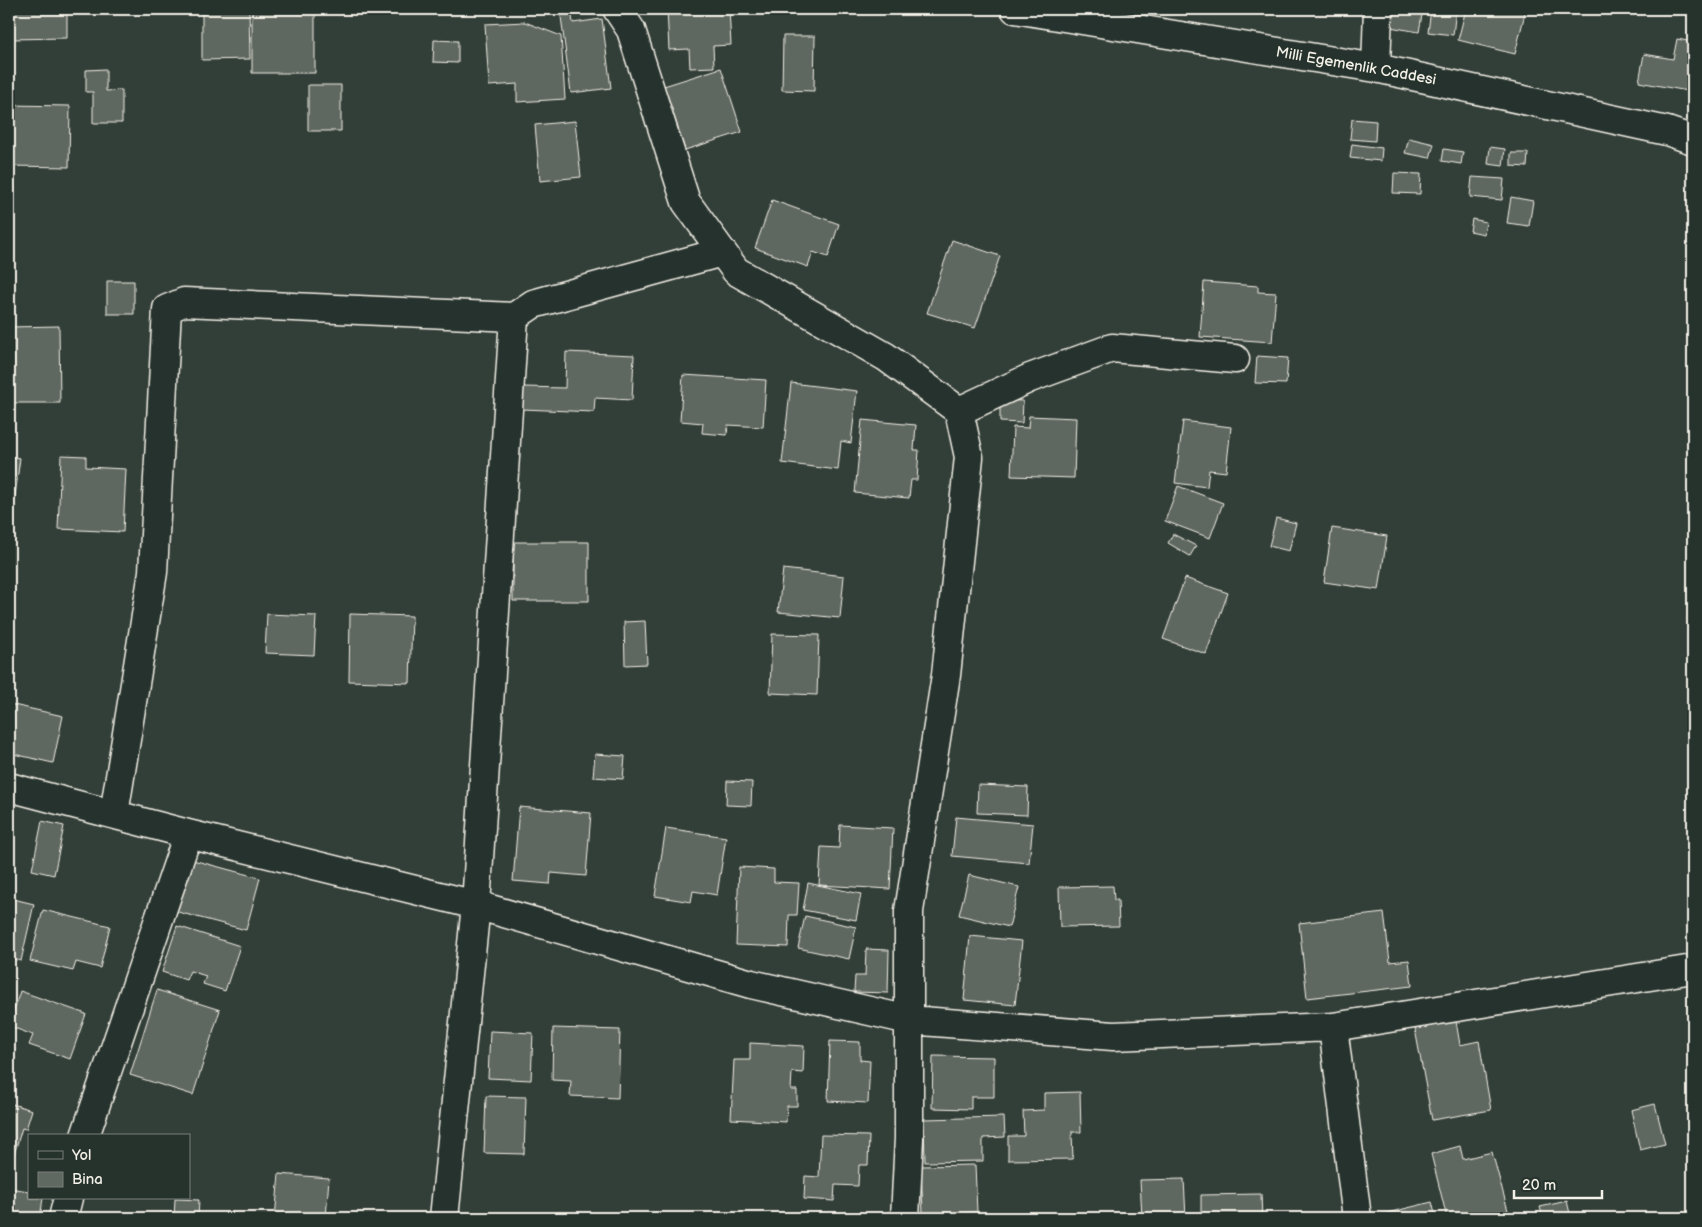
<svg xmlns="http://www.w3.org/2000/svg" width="1702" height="1227" font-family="'Balsamiq Sans',sans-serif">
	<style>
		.building { fill: #5f6861; stroke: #f4f1e8 }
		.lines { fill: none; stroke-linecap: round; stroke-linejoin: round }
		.minor-casing { stroke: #f4f1e8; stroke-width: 31 }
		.minor { stroke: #26332d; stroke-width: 28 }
		.labels { text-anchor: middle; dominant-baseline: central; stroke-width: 4; stroke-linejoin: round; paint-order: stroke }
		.street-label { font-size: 15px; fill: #f4f1e8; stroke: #26332d }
	</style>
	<rect width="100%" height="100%" fill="#323e38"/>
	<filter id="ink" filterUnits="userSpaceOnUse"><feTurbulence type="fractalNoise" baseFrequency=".02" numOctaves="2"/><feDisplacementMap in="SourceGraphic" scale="10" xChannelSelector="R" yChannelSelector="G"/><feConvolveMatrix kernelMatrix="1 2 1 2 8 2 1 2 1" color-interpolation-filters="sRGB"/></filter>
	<g filter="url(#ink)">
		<path class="building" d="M9,9H67V38L9,39Z
			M202,9H249L250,59L202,60Z
			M252,9H315V73H252Z
			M560,9H571L573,23L602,19L611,88L571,93Z
			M667,9H729L731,45L713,46L714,67L690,68L689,49L669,50Z
			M1393,9H1423L1419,32L1390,27Z
			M1431,9H1456L1453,35L1428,32Z
			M1466,9H1526L1515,54L1458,40Z
			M525,22L561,36L565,99L517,102V84L489,86L485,24Z
			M783,36H815L814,91L782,90Z
			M1677,39L1693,42V92L1639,82L1644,54L1673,59Z
			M434,40L458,41V63L433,62Z
			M721,68L742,132L685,150L664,86Z
			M106,69V91L122,90V123H93V92H86V70Z
			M308,85H341V131H308Z
			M9,105L70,106L69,167L9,166Z
			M1352,119L1376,121L1375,141L1350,139Z
			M575,121L581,177L540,181L535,125Z
			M1409,138L1434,144L1430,158L1405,153Z
			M1352,144L1382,148L1381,161L1350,158Z
			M1490,147L1505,149L1503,166L1488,164Z
			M1444,149L1463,152L1461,164L1442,161Z
			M1511,153H1528L1527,167L1511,166Z
			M1394,173L1421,174L1420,194L1393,193Z
			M1472,177L1504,179L1502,200L1470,197Z
			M1511,197L1533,201L1529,226L1507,223Z
			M772,200L839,224L828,257L813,252L808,267L755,248Z
			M1472,219L1486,222L1484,234L1470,231Z
			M952,240L1000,256L975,328L927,313Z
			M107,281H134V314H107Z
			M1204,282L1258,286V292L1276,293L1272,342L1200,337Z
			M59,326L60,403H9V327Z
			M566,352L634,355L632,400L595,398L594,412L522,409L524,387L565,388Z
			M1257,356L1288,358L1286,384L1255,383Z
			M683,375L766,380L763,427L728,425L727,435L702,433L703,423L680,421Z
			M791,383L857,391L851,443L841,441L838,470L782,463Z
			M1000,400L1023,401L1022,423L1000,422Z
			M1029,416L1076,418L1074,478L1011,476L1013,427L1028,428Z
			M862,420L916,425L914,450H919L917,480H911L909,498L855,493Z
			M1183,421L1231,427L1226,472L1209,470L1207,487L1175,483Z
			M61,455L86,456V467L126,469L123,532L58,529Z
			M9,456L20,458L9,542Z
			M1178,486L1223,503L1210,538L1165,521Z
			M1276,518L1296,523L1289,551L1269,546Z
			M1332,528L1387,536L1379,590L1324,582Z
			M1173,534L1196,546L1190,556L1168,543Z
			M513,542H589V601H513Z
			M783,569L844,576L840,618L778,612Z
			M1185,578L1228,593L1206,654L1163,639Z
			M267,614L316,616L314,655L265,653Z
			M350,614L412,616L410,683L349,681Z
			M645,621L647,664L625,665L624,622Z
			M772,634L819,635L817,695L770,693Z
			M9,704L63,716L53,763L9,753Z
			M595,754L625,756L623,779L593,777Z
			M727,781L752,782L751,806L726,805Z
			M978,785L1028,787L1027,815L977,813Z
			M519,807L591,813L586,876L551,873L550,884L513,881Z
			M956,817L1033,824L1029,863L952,856Z
			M42,821L64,826L54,875L32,870Z
			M840,825L893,828L890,889L819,885L821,847L839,848Z
			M666,828L726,837L717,895L693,891L691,902L655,896Z
			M189,859L260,878L246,930L174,911Z
			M739,867L774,869V882L799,883L797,915H789L788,947L736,945Z
			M969,875L1019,887L1009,927L959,915Z
			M808,883L861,894L856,920L803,910Z
			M1113,886L1114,900H1118L1119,926L1060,927L1059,887Z
			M9,898L34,904L21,961L9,958Z
			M43,910L110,926L100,968L76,962L73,971L30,961Z
			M1384,913L1390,962L1409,960L1412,986L1307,998L1299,923Z
			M805,916L856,927L849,959L798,948Z
			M177,926L240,946L225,991L203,984L206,976L190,971L186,980L162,972Z
			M970,936L1022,941L1015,1005L964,1000Z
			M866,949L889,950L888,993L854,992L855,976H865Z
			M157,990L220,1010L193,1095L130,1075Z
			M20,991L86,1014L70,1059L29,1045L33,1035L9,1026Z
			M1456,1021L1460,1045L1479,1041L1491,1110L1432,1120L1415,1029Z
			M553,1028L620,1030L618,1098L570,1096L571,1081L552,1080Z
			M490,1031L533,1033L531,1080L488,1078Z
			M830,1041L860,1042V1060L870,1061L868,1103L828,1101Z
			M750,1043L804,1046L803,1073L792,1072L791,1090H797V1106H787L786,1122L731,1119L734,1060H750Z
			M933,1056L994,1057V1097H971V1109L932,1108Z
			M1080,1092L1081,1132H1072L1073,1159L1008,1160V1136H1024L1023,1111L1044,1110V1093Z
			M486,1096L526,1097L524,1154L484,1153Z
			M9,1103L32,1110L26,1129L22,1128L12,1161L9,1160Z
			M1655,1104L1665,1144L1640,1150L1631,1110Z
			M1004,1117L1005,1137L983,1138V1161L925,1162L924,1119Z
			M821,1135L869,1136L868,1165H859L858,1186L835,1185L834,1201L804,1199L805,1176L819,1177Z
			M1460,1146L1463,1159L1492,1152L1510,1218H1447L1431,1154Z
			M975,1165L977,1212L923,1214L921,1166Z
			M279,1174L329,1178L326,1218H275Z
			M1184,1179L1186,1218H1142L1140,1180Z
			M9,1188L29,1191V1198H43L40,1218H9Z
			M1261,1194L1262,1218H1201V1195Z
			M175,1199L199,1200L198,1218H174Z
			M1567,1201L1571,1218H1543L1540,1207Z
			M1432,1202L1436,1218H1384L1383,1214Z"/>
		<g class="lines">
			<defs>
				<path id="minor" d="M617,9L631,30L686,202L736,271L886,357L959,411L969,457L946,675L909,911V1138L905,1218
					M1015,9L1376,68L1667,131L1693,140
					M1376,68L1378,9
					M959,411L1030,378L1112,348L1235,359
					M9,787L188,834L476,905L751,984L909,1020L1113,1036L1333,1027L1693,969
					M114,814L153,572L167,309L184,302L514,317L533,304L722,252
					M1333,1027L1357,1218
					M85,1136L188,834
					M63,1218L68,1198
					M444,1218L476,905L514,317"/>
			</defs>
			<use href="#minor" class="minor-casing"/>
			<use href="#minor" class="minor"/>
		</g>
	</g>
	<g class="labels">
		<g class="street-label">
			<text transform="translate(1356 66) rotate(10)">Milli Egemenlik Caddesi</text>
		</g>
	</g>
	<rect width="1702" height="1227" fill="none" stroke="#26332d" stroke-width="30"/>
	<rect x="15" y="15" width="1672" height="1197" fill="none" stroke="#f4f1e8" stroke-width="2" filter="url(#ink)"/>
	<rect x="28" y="1134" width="162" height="65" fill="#26332d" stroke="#787f78"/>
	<rect x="38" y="1151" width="25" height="8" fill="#26332d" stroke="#787f78"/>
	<text x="72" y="1160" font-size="15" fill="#f4f1e8">Yol</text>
	<rect x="38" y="1172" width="25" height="15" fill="#5f6861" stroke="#787f78"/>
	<text x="72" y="1184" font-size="15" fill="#f4f1e8">Bina</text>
	<path d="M1514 1190v8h88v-8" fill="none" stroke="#f4f1e8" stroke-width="2.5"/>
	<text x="1522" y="1190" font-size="15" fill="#f4f1e8" stroke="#26332d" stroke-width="4" paint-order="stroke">20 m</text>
</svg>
